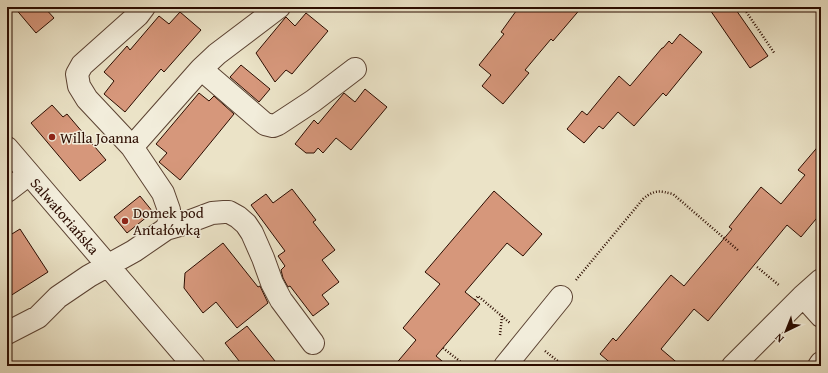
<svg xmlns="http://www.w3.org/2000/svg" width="828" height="373" font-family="'Gentium Book Plus',serif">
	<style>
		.building { fill: #d6977b; stroke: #2b0c00 }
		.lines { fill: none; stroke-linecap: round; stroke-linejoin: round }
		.minor-casing { stroke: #5b4232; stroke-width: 24 }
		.path { stroke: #2b0c00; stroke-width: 2.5; stroke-dasharray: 1 2; stroke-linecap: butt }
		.minor { stroke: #f2eddb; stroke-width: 22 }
		.poi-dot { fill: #8f2418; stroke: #f2eddb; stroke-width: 1.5 }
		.labels { text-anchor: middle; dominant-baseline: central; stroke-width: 3; stroke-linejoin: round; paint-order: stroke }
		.poi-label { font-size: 15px; fill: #2b0c00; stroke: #f2eddb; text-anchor: start }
		.street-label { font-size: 15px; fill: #2b0c00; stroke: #f2eddb }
	</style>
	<rect width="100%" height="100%" fill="#ebe3c7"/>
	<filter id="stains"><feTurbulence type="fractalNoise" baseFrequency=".005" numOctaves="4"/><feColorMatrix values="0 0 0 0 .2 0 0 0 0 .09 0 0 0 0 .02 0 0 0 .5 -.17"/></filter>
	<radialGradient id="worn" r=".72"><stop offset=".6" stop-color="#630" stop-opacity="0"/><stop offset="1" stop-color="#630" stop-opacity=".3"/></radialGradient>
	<path class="building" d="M14,7H44L54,18L36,33Z
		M519,7H582L553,41L551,39L525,70L529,73L503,104L482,86L491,75L479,65L504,34L501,32Z
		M708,7H734L768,56L750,68Z
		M180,12L201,30L164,72L161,69L125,112L104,94L114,81L104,72L127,46L130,50L159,16L169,24Z
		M306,13L328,31L292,74L286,70L275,82L256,53L285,18L286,17L295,26Z
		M680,34L702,52L666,96L663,93L634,126L618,112L603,129L599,126L584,143L567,129L582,111L587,115L619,76L630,86L662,48H663L669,41L672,44Z
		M241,65L270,89L259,102L230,77Z
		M365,89L387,107L351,150L336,138L323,153L318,148L314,153H306L295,144L314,120L318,124L344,93L355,102Z
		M199,93L209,101L214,96L234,114L180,180L159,162L167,153L156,144Z
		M52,105L63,117L67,114L106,160L80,181L31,123Z
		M821,143V213L801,237L787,225L708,321L694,309L661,349L681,366H614L600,354L613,338L616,341L671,275L684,286L732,229L729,227L761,187L781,204L805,175L798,170Z
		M292,189L316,220L313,222L335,250L322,260L339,282L322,295L329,304L313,316L290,286L288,287L283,278L281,270L285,266L278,256L285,251L251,205L266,194L273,203Z
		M494,191L542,234L523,256L507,243L465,292L480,304L436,356L448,366H394L416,340L403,328L440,284L425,272Z
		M140,196L153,212L127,233L114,217Z
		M20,229L48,272L7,298V237Z
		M223,243L258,287L260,286L268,303L237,328L216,302L203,313L184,288L185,273Z
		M247,326L279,366H243L225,343Z"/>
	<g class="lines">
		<defs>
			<path id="minor" d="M201,69L217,54L279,7
				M7,148L194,366
				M133,148L87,99L79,86L77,74L82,65L138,15L144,7
				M7,191L29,174
				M166,229L180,225L212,213L224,212H229L238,217L246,224L252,233L263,258L272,283L281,300L313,343
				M803,296L821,316
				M7,333L38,317L58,297L89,276L134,251L166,229L170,220L169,210L163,193L132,147L201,69L265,124L273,126L278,124L313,101L355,69
				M505,366L561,297
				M733,366L803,296L821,280
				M819,366L821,363"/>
		</defs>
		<use href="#minor" class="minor-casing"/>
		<path class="path" d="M743,7L775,54
			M757,267L780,286
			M576,280L643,199C655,189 660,191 673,194L739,251
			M475,300L478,296L510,323
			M500,335L502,316
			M443,348L466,366
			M545,351L564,366"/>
		<use href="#minor" class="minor"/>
	</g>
	<g class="poi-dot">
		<circle cx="52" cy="137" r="4"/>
		<circle cx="125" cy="221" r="4"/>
	</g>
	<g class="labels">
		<g class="poi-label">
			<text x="60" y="137">Willa Joanna</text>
			<text x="133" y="212">Domek pod<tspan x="133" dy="17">Antałówką</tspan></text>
		</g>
		<g class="street-label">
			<text transform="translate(65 216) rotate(49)">Salwatoriańska</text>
		</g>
	</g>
	<rect width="828" height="373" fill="none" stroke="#ebe3c7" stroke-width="24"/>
	<rect x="8" y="8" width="812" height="357" fill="none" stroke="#2b0c00" stroke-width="2"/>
	<rect x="12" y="12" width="804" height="349" fill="none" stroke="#2b0c00"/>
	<g transform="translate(786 331) rotate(223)" stroke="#f2eddb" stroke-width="3" paint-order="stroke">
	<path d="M0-3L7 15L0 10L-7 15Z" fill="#2b0c00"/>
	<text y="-6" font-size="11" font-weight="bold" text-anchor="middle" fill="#2b0c00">N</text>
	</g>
	<rect width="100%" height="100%" filter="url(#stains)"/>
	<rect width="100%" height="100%" fill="url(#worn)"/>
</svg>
